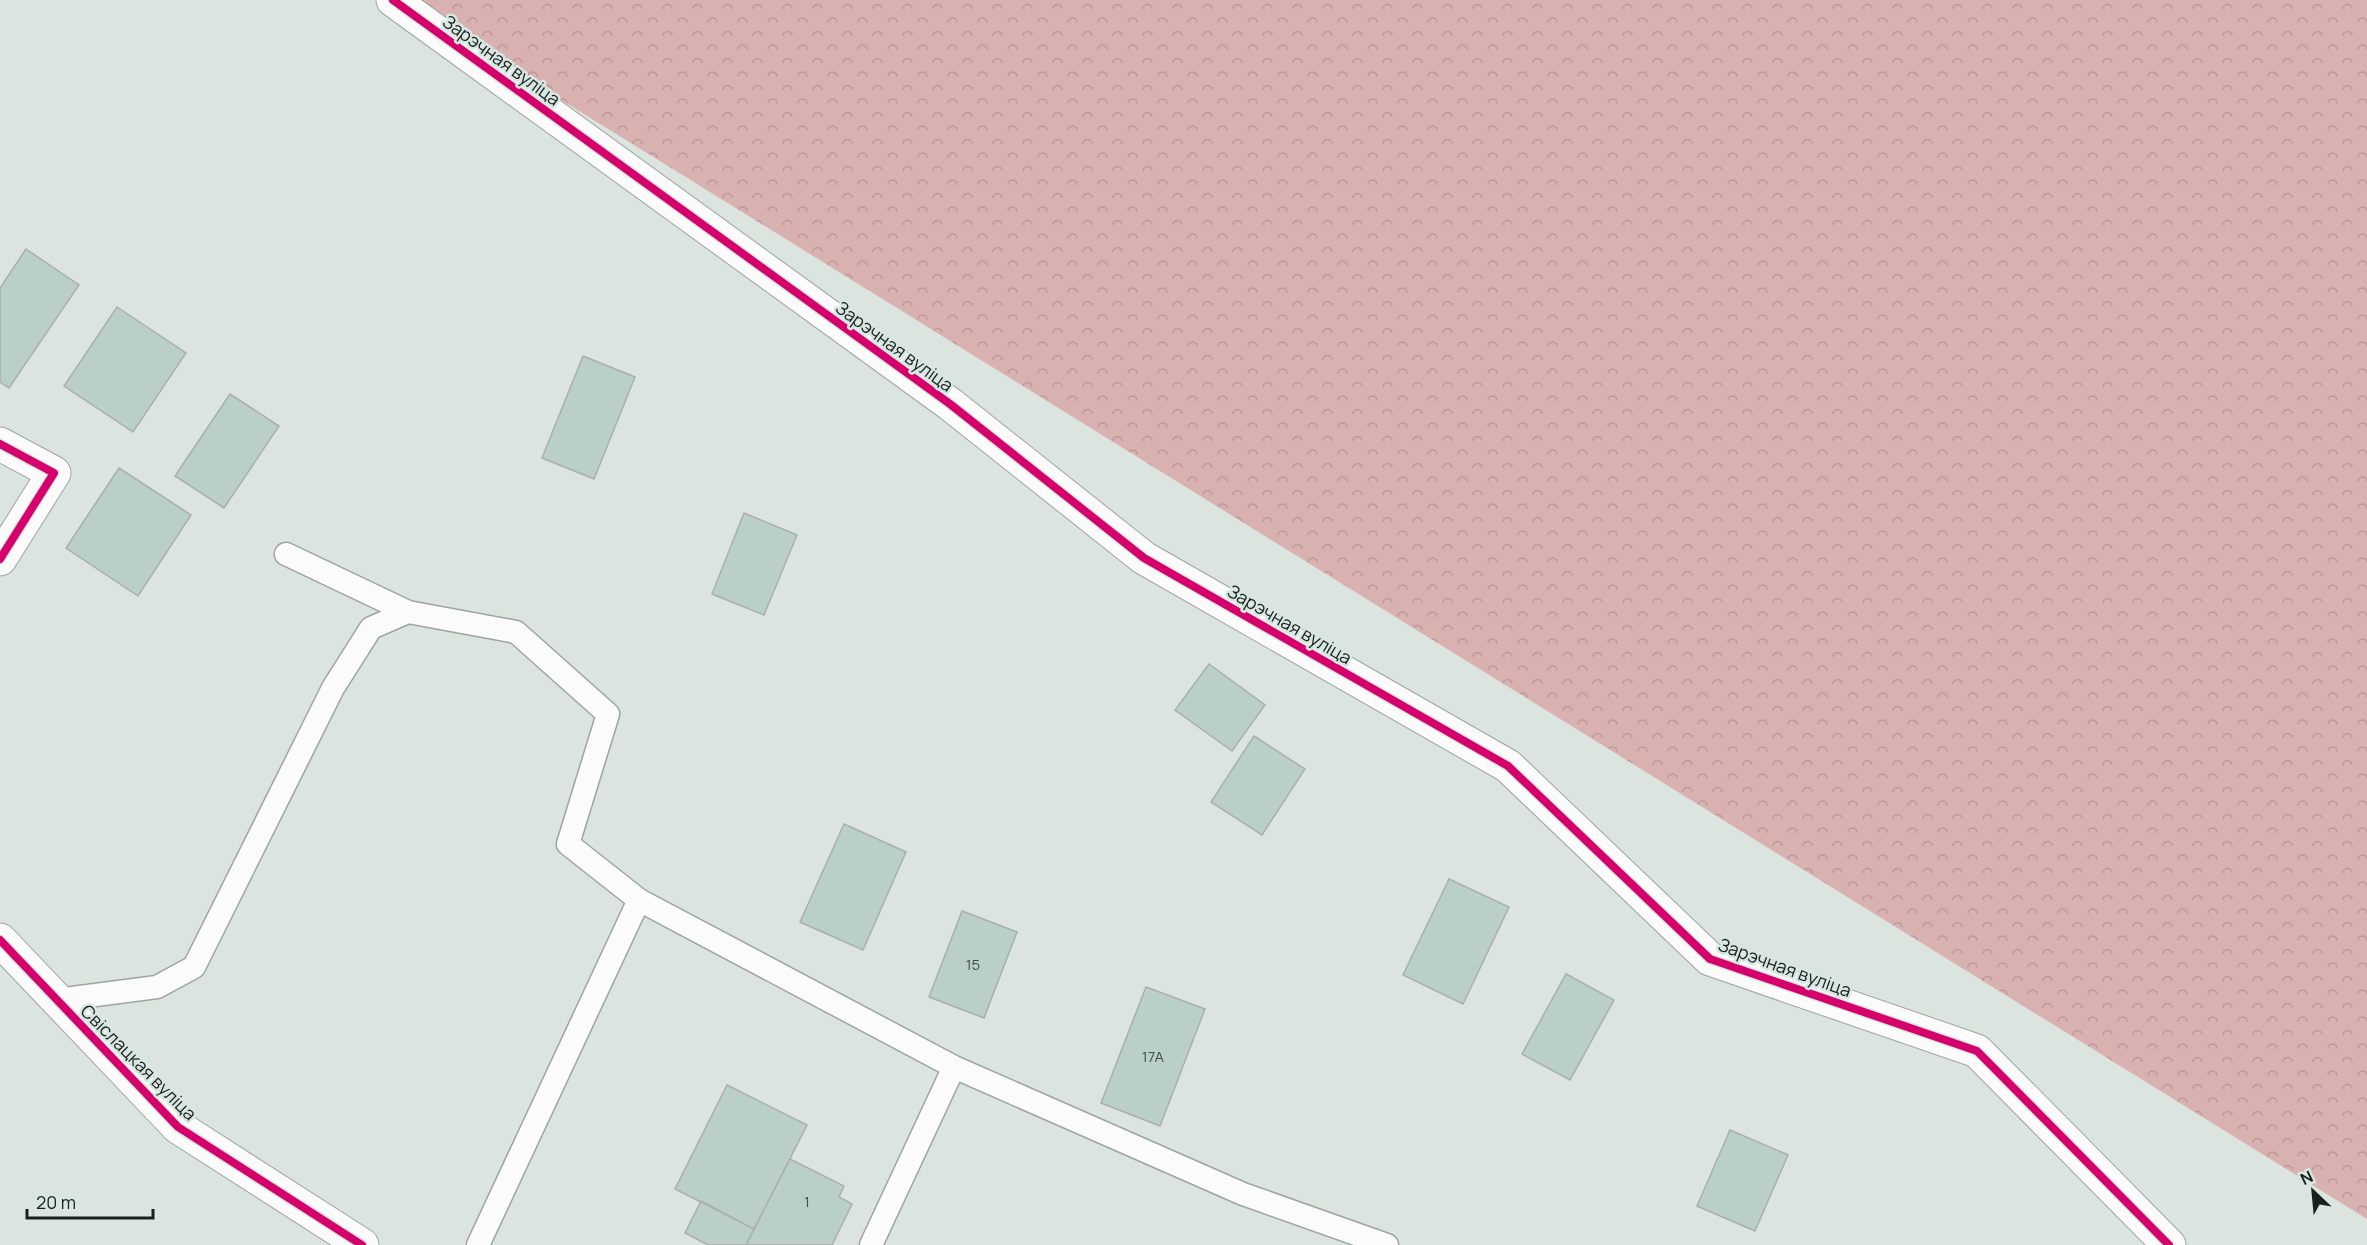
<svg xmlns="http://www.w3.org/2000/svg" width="2367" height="1245" font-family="Manrope,sans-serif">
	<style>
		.forest { fill: url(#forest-crowns) }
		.building { fill: #bacfc7; stroke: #a9afac; stroke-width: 1.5 }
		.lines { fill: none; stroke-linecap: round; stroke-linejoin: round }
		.service-casing { stroke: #9ea4a1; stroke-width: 25 }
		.minor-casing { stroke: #9ea4a1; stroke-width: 35 }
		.service { stroke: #fafbfa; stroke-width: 22 }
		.minor { stroke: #fafbfa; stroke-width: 33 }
		.cycleway-casing { stroke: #d8e7e1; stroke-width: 11 }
		.cycleway { stroke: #d6006c; stroke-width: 8 }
		.labels { text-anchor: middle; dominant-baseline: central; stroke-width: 5; stroke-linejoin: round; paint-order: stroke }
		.number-label { font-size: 15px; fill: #424c48 }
		.street-label { font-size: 18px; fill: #1a201d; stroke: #d8e7e1 }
	</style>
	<defs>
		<pattern id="forest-crowns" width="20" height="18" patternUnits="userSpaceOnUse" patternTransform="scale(1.5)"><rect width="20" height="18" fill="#dab1b1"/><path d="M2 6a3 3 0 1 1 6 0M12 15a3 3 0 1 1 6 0" fill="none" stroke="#ba9898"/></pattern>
	</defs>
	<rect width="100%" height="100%" fill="#dce4e0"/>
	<path class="forest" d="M400,0H2367V1219Z"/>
	<path class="building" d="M26,249L79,285L9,388L0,382V288Z
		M117,307L186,353L133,432L64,386Z
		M583,356L635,377L594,479L542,458Z
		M230,394L279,426L224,508L175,476Z
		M119,468L191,515L138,596L66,548Z
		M744,513L797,535L764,615L712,594Z
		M1209,664L1265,705L1232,751L1175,710Z
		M1254,736L1305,769L1262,835L1211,802Z
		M844,824L906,852L863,950L800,922Z
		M1449,879L1509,907L1463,1004L1403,975Z
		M962,911L1017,932L984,1018L929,997Z
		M1566,974L1614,1000L1570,1080L1522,1054Z
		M1146,987L1205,1009L1160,1126L1101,1103Z
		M727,1085L807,1125L754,1229L675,1189Z
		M1730,1130L1788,1155L1755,1231L1697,1206Z
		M790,1159L844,1186L839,1197L852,1204L832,1245H746Z
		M701,1201L754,1229L746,1245H708L685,1233Z"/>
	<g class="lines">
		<defs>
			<path id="service" d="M286,554L408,612
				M57,1000L157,987L194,967L333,688L371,628L408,612L516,632L608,714L568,844L639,900L954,1067L1243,1194L1387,1245
				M478,1245L639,900
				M871,1245L954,1067"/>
			<path id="minor" d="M393,0L950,404L1144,558L1508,766L1710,959L1977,1051L2169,1245
				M0,444L54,473L0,559
				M0,940L178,1127L362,1245"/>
		</defs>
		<use href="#service" class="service-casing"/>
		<use href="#minor" class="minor-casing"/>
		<use href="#service" class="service"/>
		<use href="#minor" class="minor"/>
		<defs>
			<path id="cycleway" d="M393,0L950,404L1144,558L1508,766L1710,959L1977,1051L2169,1245
				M0,444L54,473L0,559
				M0,940L178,1127L362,1245"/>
		</defs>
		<use href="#cycleway" class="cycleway-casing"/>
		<use href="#cycleway" class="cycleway"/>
	</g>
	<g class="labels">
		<g class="number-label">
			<text x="973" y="964">15</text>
			<text x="1153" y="1056">17А</text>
			<text x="807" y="1201">1</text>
		</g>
		<g class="street-label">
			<text transform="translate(502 60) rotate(36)">Зарэчная вуліца</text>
			<text transform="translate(895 346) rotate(36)">Зарэчная вуліца</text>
			<text transform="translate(1290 624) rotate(30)">Зарэчная вуліца</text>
			<text transform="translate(1785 967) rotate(20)">Зарэчная вуліца</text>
			<text transform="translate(139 1062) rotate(45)">Свіслацкая вуліца</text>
		</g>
	</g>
	<g transform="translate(2313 1191) rotate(334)" stroke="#d8e7e1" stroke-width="4.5" paint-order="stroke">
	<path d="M0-4.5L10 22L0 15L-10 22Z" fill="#1a201d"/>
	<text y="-9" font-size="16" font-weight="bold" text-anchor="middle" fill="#1a201d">N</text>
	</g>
	<path d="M27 1209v9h126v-9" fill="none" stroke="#1a201d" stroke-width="3"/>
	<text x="36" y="1209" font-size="18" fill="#1a201d" stroke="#d8e7e1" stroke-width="4.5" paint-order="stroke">20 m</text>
</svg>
